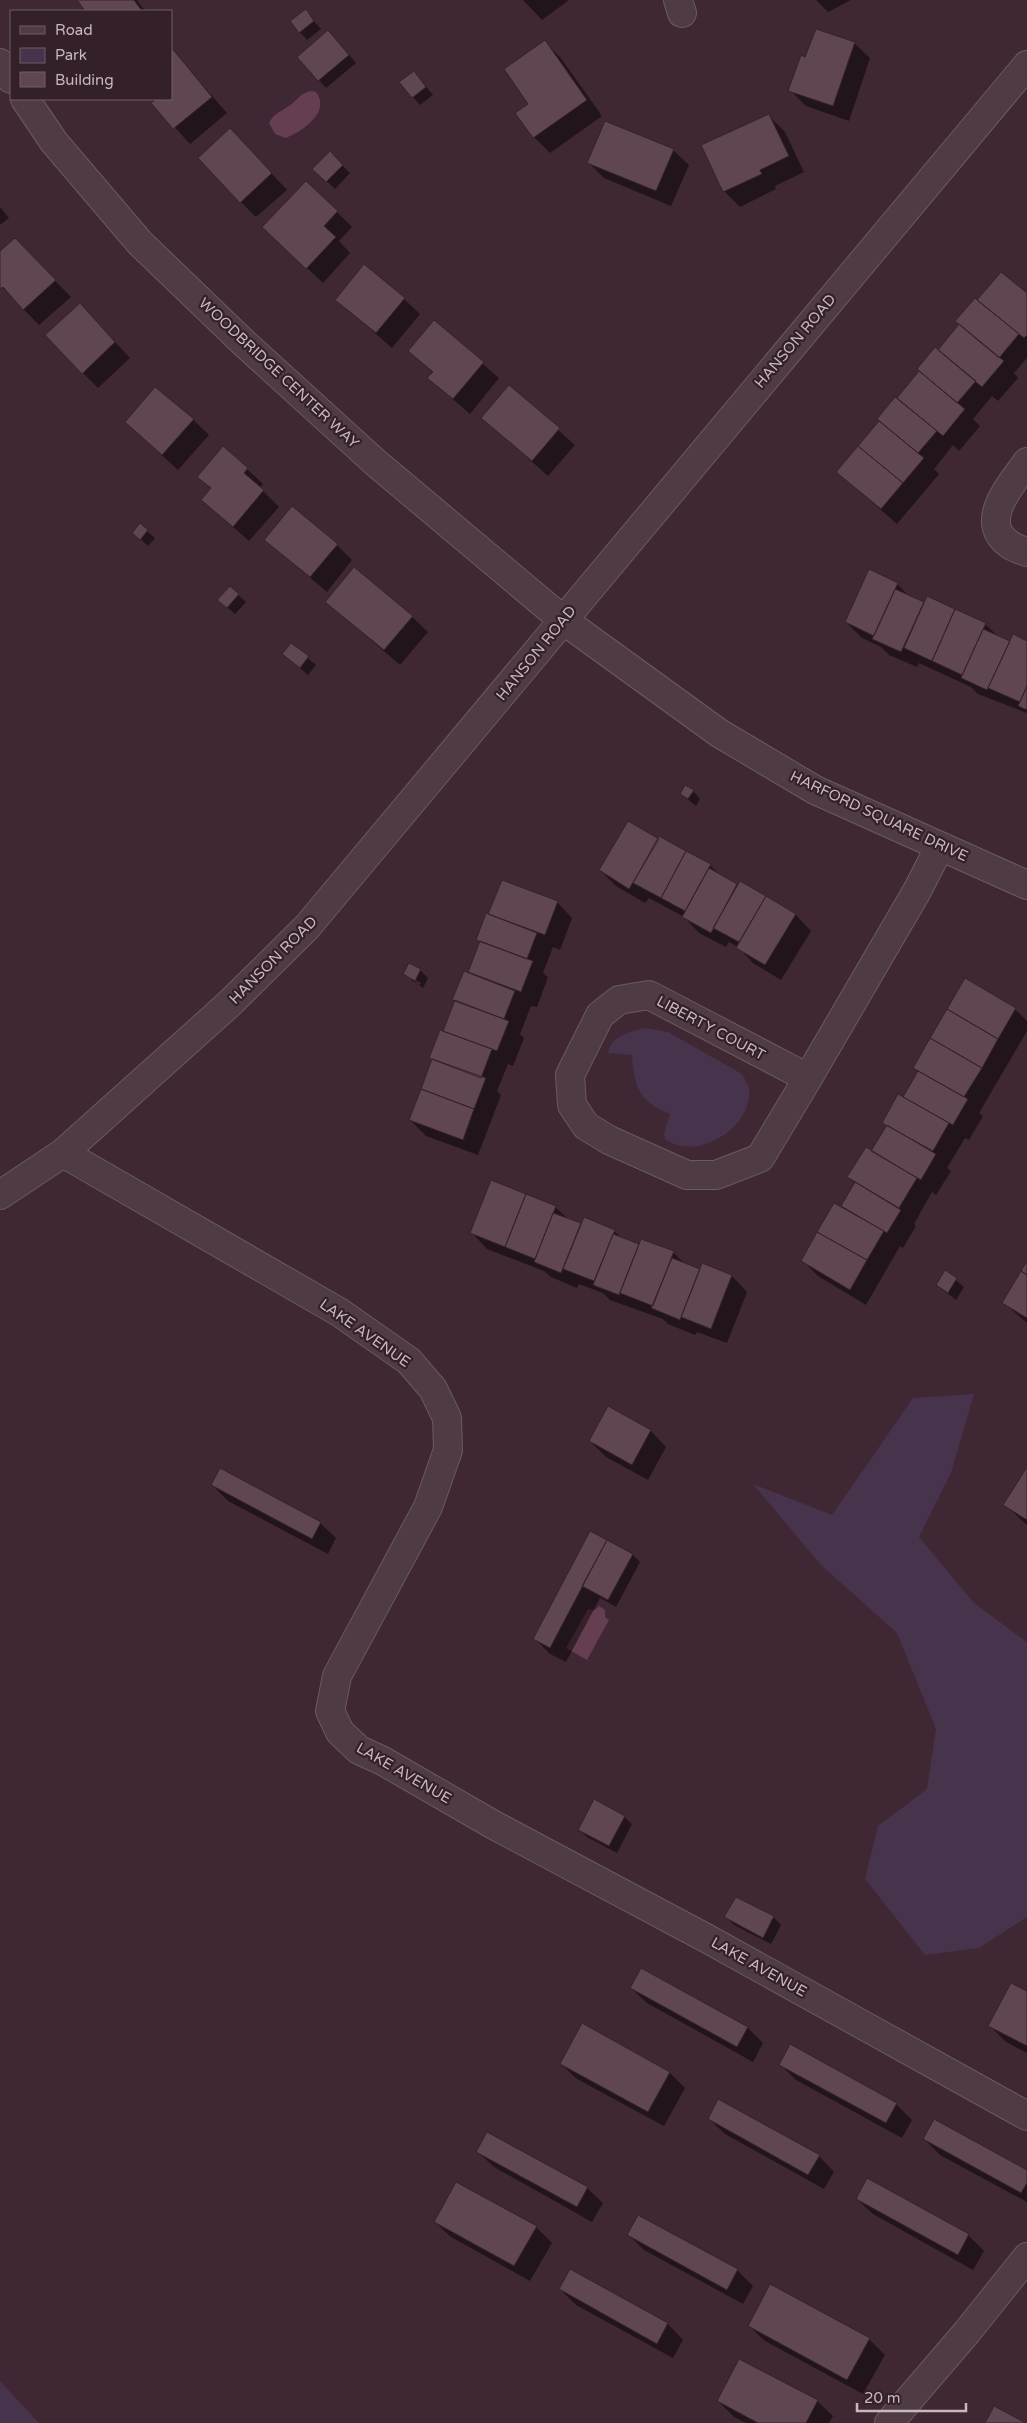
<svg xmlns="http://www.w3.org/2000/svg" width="1027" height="2423" font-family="'Varela Round',sans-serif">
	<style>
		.green { fill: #48334c }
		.water { fill: #663e52 }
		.shadow { fill: #0007; fill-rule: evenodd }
		.building { fill: #604652; stroke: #36222b }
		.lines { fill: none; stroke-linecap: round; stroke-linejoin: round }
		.minor-casing { stroke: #6c5962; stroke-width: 30 }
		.minor { stroke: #4f3b44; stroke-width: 28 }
		.labels { text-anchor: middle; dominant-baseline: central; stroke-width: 4.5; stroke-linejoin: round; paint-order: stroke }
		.street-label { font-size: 15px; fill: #c9b7bf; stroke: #342029 }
	</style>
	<rect width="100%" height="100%" fill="#3f2733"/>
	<path class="green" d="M645,1028L668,1032L742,1074C744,1078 748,1083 749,1088C754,1127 697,1163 665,1139L664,1133L670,1114C638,1100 635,1089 632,1055L608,1053C610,1036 632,1031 645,1028Z
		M974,1394L951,1473L919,1537L974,1603L1027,1642V1917L979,1948L925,1955L865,1879L878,1826L927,1789L936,1729L897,1633L820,1564L753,1484L832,1515L913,1398Z
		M0,2381L39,2423H0Z"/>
	<path class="water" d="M310,91L316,92C331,112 303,131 286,138L275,134L269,123C274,113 279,113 287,107C297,102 297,95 310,91Z
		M599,1606L605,1610V1617L609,1620L587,1660L566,1648L588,1609L595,1610Z"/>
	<path class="shadow" d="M78,0H137L145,11H87Z
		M523,0H569L542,20Z
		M816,0H851L828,12Z
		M305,11L321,29L307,40L300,32Z
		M336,40L356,63L326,88L319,80Z
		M545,42L560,57L602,116L550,153L534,137L517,113L530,104Z
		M854,43L870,58L849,121L806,106L790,90L806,58Z
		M171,49L227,113L190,144L153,103L158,99H171Z
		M414,72L433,95L420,105L413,97Z
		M769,116L785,132L804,172L775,186L776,189L740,207L724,191Z
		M245,145L287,190L256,217L241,202Z
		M673,150L689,165L671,206L604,178L589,163Z
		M330,153L350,173L335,189L314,169Z
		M0,207L9,218L0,225Z
		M337,212L352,227L339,241L350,253L323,283L280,243Z
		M15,240L71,297L39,325L0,285V253Z
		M1027,295V358L1014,373L1018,378L998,401L992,396L973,419L980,426L959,451L953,445L934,469L939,474L897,524L838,472L881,421L879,419L938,352L977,302Z
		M404,299L420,314L392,348L337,300Z
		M95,321L130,358L98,388L83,373Z
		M434,322L499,378L470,414L429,378L433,373L410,351Z
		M509,387L575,445L548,476L483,418Z
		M179,406L209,435L178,470L126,422Z
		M247,469L263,484L260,488L279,507L249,541L203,500L211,489L199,476Z
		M140,525L155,538L148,546L134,533Z
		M266,540L337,545L352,560L327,592Z
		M897,584L911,598L985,624L1000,638L1010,643L1027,642V713L978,694L971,687L919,663L917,667L889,655L881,647L862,638L846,622Z
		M238,595L246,602L235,614L227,607Z
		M327,602L412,617L428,632L400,665Z
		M291,644L316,665L308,675L284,654Z
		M693,791L700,799L696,806L681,794Z
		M660,841L710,865L722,877L738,886L740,883L796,915L811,931L781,980L753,963L738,947L729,942L726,947L699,933L684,917L649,898L645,903L616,886L600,870Z
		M557,902L572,918L560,950L553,947L543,973L548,977L537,1007L531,1006L520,1034L524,1038L513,1066L508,1064L497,1091L501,1095L478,1155L426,1136L410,1120L433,1060L431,1058L481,942L478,940L486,915Z
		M420,970L428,978L423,988L405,974ZM412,978L421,983L420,985L412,981Z
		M1015,1009L1027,1021V1031L979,1113L983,1116L969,1140L965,1138L947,1168L951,1171L936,1195L932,1192L914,1224L916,1226L903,1248L900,1246L866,1305L818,1276L802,1260L841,1208L855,1184L849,1177L871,1153L918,1072L914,1068Z
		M555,1207L568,1219L582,1225L614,1231L623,1239L640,1246L673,1252L686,1265L701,1271L703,1265L732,1276L747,1292L727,1343L697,1332L695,1335L668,1324L663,1319L610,1300L603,1293L579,1284L577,1288L551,1277L544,1271L487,1249L472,1233Z
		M1027,1263V1323L1004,1303Z
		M946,1272L964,1287L956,1300L937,1285Z
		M608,1408L651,1431L666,1447L648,1480L606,1457L590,1441Z
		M1027,1469V1525L1005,1505Z
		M212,1485L320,1523L336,1538L328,1554L228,1501Z
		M590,1533L633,1555L640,1562L616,1607L600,1598L566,1662L550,1654L534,1638Z
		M624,1817L632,1824L617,1853L587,1837L579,1830Z
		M736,1898L773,1917L781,1925L771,1944L734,1925L726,1917Z
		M641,1970L748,2028L763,2043L753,2062L647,2003L631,1988Z
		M1027,1992V2053L1006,2042L990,2026Z
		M582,2025L670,2073L685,2088L664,2126L577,2079L561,2064Z
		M791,2046L896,2104L912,2120L902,2138L796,2080L780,2064Z
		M709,2119L819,2156L834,2172L824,2189L725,2134Z
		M924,2139L1027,2171V2202L940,2155Z
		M478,2152L587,2188L603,2203L592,2222L494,2167Z
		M857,2199L968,2235L984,2251L973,2270L873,2214Z
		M435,2222L536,2227L552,2243L530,2281L451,2237Z
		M628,2234L737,2270L753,2286L743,2304L644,2250Z
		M571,2271L668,2324L683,2340L673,2358L576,2305L560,2289Z
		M749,2326L869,2339L885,2355L863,2394L765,2341Z
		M718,2401H817L833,2416L829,2423H746L734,2417Z"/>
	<path class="building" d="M77,0H134L142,11H85Z
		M306,9L314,21L299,33L290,21Z
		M816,29L855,42L833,106L788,91L801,55L805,57Z
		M328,30L349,55L318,81L297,57Z
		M545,40L587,100L533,138L515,113L528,104L504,69Z
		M171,47L212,97L173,129L151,103L156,99H171Z
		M414,71L426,87L412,98L399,82Z
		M769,114L789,156L760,170L762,174L723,192L701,145Z
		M605,121L674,149L656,191L587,163Z
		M230,128L272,173L240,203L198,158Z
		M330,151L343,165L326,182L312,169Z
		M306,181L338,211L324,226L336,237L306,269L262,227Z
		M15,238L56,280L23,310L3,287L0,289V251Z
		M364,264L405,298L376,333L335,300Z
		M1001,272L1027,293V335L1024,338L977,300Z
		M975,298L1019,334L999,358L955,321Z
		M80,303L115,342L82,374L45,335Z
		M434,320L484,362L453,399L427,378L433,372L408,351Z
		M959,324L1004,361L982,387L938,350Z
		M935,347L976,381L957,403L917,369Z
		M919,371L965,409L943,436L897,398Z
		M509,385L560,428L532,461L481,418Z
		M155,387L194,419L162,455L125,422Z
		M895,397L937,431L918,453L877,419Z
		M879,421L924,458L903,483L858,446Z
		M223,446L248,468L244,473L264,490L233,527L201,500L211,488L197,477Z
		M858,446L903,483L881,509L836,472Z
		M292,506L338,544L310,577L264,540Z
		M140,523L148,530L140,540L132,533Z
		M354,567L413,616L384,650L325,602Z
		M869,569L898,583L874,636L845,622Z
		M230,586L239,594L227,608L217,600Z
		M895,589L924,602L901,652L872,639Z
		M927,596L955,609L932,661L904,648Z
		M955,609L986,623L962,675L932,661Z
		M983,629L1010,641L987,690L961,678Z
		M1013,634L1027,641V686L1020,702L988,688Z
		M291,643L309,656L300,668L282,654Z
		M1027,686V710L1018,706Z
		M685,785L694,790L688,799L680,794Z
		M628,821L659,839L629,889L599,870Z
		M659,836L686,851L661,898L633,883Z
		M686,851L711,864L685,911L661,898Z
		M709,868L737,884L711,933L682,917Z
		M502,880L558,901L545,935L488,914Z
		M740,881L766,896L739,942L713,928Z
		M766,896L796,914L765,965L736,948Z
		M486,913L537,933L527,959L476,940Z
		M480,941L533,961L521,992L468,972Z
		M409,963L421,969L415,981L403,974Z
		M464,971L515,991L504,1019L452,1000Z
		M965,978L1016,1008L998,1039L947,1009Z
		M455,1000L509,1021L497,1051L443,1031Z
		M947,1009L998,1039L982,1068L930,1038Z
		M440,1030L492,1049L481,1078L429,1058Z
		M930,1038L982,1068L964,1097L913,1068Z
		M432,1059L486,1078L474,1109L421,1089Z
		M918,1071L968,1099L953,1125L903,1097Z
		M421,1089L474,1109L463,1140L409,1120Z
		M898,1094L949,1123L933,1151L882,1123Z
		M887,1125L936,1154L921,1180L871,1151Z
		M866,1147L917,1178L899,1208L847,1177Z
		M491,1180L526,1194L505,1247L470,1233Z
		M855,1182L901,1210L887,1233L841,1206Z
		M526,1194L556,1206L535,1259L505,1247Z
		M834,1203L884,1231L867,1260L817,1232Z
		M553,1213L581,1223L561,1273L534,1262Z
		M584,1217L615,1230L594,1281L563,1269Z
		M817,1232L867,1260L850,1290L801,1261Z
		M613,1234L639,1244L619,1295L593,1285Z
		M641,1239L674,1251L653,1306L620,1293Z
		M672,1258L700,1269L680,1320L651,1308Z
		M1027,1261V1275L1021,1271Z
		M702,1263L732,1275L711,1329L681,1317Z
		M945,1270L957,1278L948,1293L936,1285Z
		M1021,1271L1027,1275V1318L1002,1303Z
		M608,1406L651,1430L632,1465L589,1441Z
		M1027,1467V1520L1003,1505Z
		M220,1468L321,1522L312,1539L211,1485Z
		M590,1531L607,1540L550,1648L533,1639Z
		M607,1540L633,1554L608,1600L582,1586Z
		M594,1799L625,1816L609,1846L578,1830Z
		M736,1897L774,1916L763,1938L724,1917Z
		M641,1968L748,2027L737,2047L630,1988Z
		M1011,1983L1027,1991V2046L988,2026Z
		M582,2023L670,2072L648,2112L560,2064Z
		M790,2044L897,2103L886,2123L779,2065Z
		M718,2099L820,2155L808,2175L708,2119Z
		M934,2119L1027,2170V2183L1021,2193L923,2139Z
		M487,2132L588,2187L577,2207L476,2152Z
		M867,2178L969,2234L958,2255L856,2199Z
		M456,2182L537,2226L514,2266L434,2222Z
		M638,2215L738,2269L727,2290L627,2235Z
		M570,2269L668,2323L657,2344L559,2289Z
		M770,2284L870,2338L847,2380L748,2326Z
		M739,2359L818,2400L806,2423H758L717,2401Z
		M994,2406L1026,2423H985Z"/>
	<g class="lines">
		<defs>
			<path id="minor" d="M678,0L682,13
				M0,63L11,79
				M25,99L54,142L140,243L244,343L376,463L563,620L719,733L815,790L1027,885
				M1027,462C1012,484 977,521 1009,544C1014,548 1021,550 1027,552
				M808,1078L649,995L619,1000L600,1015L570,1075L572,1105L586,1126L609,1140L687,1175H716L760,1158L808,1078L917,891L940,846
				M63,1153L339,1312L409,1361L433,1389L447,1418L448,1450L428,1507L337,1676L330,1711L340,1732L359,1750L383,1761L492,1824L706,1938L1027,2116
				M0,1195L63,1153L229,1004L307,927L1027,65
				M889,2423L967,2332L1027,2257"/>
		</defs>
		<use href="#minor" class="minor-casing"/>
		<use href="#minor" class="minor"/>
	</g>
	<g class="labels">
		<g class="street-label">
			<text transform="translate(795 341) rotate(-50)">HANSON ROAD</text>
			<text transform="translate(279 373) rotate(43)">WOODBRIDGE CENTER WAY</text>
			<text transform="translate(536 653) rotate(-51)">HANSON ROAD</text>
			<text transform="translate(879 816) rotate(25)">HARFORD SQUARE DRIVE</text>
			<text transform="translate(273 960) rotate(-45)">HANSON ROAD</text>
			<text transform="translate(711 1028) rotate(28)">LIBERTY COURT</text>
			<text transform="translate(365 1333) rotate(35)">LAKE AVENUE</text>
			<text transform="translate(404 1773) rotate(30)">LAKE AVENUE</text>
			<text transform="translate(759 1967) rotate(29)">LAKE AVENUE</text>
		</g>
	</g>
	<rect x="10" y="10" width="162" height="90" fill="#342029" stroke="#705c65"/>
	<rect x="20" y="26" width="25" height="8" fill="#4f3b44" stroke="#705c65"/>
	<text x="55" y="35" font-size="15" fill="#c9b7bf">Road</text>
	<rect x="20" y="48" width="25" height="15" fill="#48334c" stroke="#705c65"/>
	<text x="55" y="60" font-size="15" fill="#c9b7bf">Park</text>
	<rect x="20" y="72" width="25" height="15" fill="#604652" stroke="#705c65"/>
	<text x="55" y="85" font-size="15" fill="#c9b7bf">Building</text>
	<path d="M857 2403v8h109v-8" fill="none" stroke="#c9b7bf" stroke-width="2.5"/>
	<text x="864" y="2403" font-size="15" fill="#c9b7bf" stroke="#342029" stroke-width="4" paint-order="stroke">20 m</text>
</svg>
